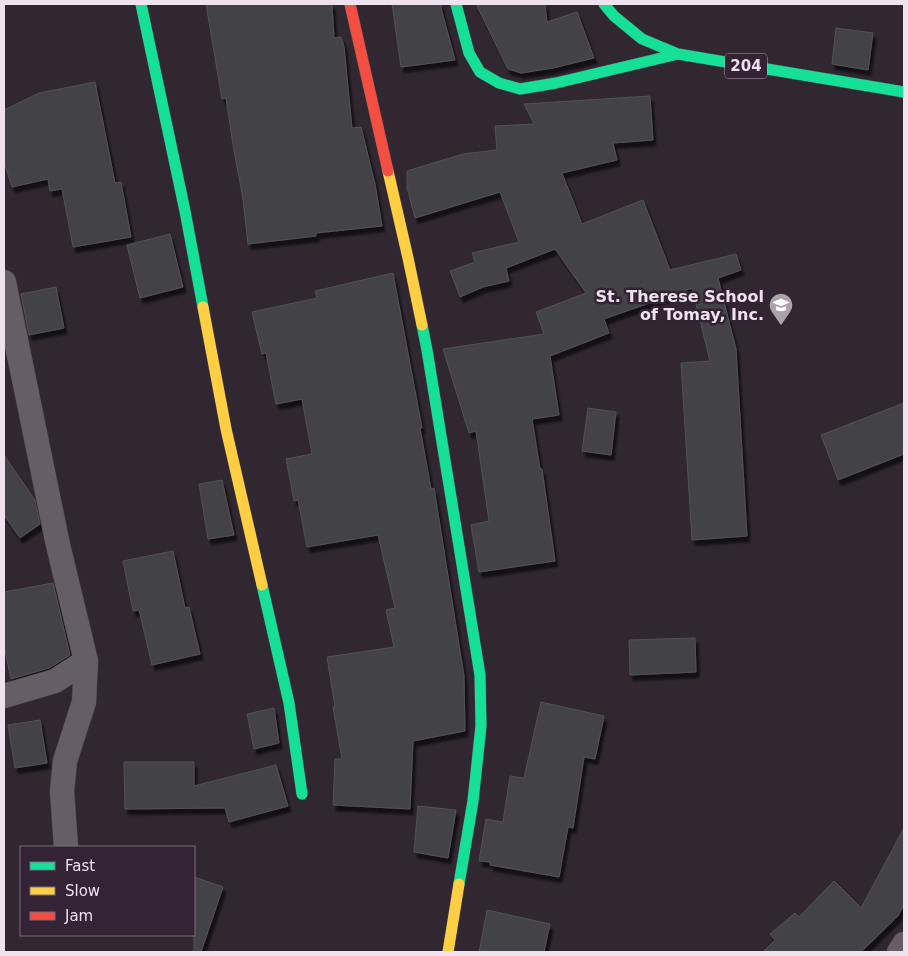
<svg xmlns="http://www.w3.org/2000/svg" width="908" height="956" font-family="'DejaVu Sans',sans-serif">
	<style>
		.building { fill: #424347; stroke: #515257; filter: url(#shadow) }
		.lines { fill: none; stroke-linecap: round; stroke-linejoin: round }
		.street-casing { stroke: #4b434b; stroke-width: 25 }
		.fast-casing { stroke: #4b434b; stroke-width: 12 }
		.slow-casing { stroke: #4b434b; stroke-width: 12 }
		.jam-casing { stroke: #4b434b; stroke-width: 12 }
		.street { stroke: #655e66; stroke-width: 24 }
		.fast { stroke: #16e098; stroke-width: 11 }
		.slow { stroke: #ffcf43; stroke-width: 11 }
		.jam { stroke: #f24e42; stroke-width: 11 }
		.labels { text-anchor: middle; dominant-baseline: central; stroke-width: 5; stroke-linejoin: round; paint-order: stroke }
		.shield { fill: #332334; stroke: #b5a9b6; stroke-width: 1 }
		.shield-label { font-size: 15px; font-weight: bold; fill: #ede2ed }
		.poi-label { font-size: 16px; font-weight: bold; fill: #ede2ed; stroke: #332334; text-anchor: end }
	</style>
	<defs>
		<filter id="shadow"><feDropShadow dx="3" dy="5.5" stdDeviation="1" flood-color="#0009"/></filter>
	</defs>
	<rect width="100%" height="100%" fill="#302730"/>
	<path class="building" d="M206,4H332L334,38L341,37L344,47L352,128L361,127L375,184L382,226L316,233V236L248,244L243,199L233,145L226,98L222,99Z
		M392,4H441V8L455,60L401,67Z
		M476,4H545L547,22L577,12L594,58L553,68L521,73L508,69Z
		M836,28L873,33L868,70L832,64Z
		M95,82L115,183L121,182L131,237L73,247L62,189L50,191L48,179L12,187L4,162V110L39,93Z
		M650,96L653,140L613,143L617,160L562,173L582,224L643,200L670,270L736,254L741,270L718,278L736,349L747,536L692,540L681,363L710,361L692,288L604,319L609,333L550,356L559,415L532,419L540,469H542L555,561L479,572L471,525L489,521L476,431L469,433L443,349L544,334L536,312L586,293L555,249L506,268L509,281L483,287L460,297L450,271L475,262L472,253L519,242L500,192L415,218L407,187V171L463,154L497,150L495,126L534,124L524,104Z
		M170,234L183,287L140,298L127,245Z
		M393,273L422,428H420L431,489L434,488L464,676L465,731L413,741L410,809L333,805L335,759H342L333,707H335L327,657L394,647L386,610L395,608L378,535L307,547L298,500L294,501L286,459L312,454L302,399L276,404L266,353L262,354L252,312L317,298L315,291Z
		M56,287L64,328L29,335L21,294Z
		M904,403V454L838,480L821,435Z
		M588,408L616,412L611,455L582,451Z
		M4,455L35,500L40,524L20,538L4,515Z
		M222,480L234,535L208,539L199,484Z
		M173,551L185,608L189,607L200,654L152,665L139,610L133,611L123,561Z
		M53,583L70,655L49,668L11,679L4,645V592Z
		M695,638L696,672L630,675L629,640Z
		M541,702L604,716L595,759L584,757L573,828L568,827L559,877L490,865V862L479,861L486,819L503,822L510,776L524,778Z
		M274,708L279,743L254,749L247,714Z
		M40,720L47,763L15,768L8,725Z
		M124,762H194V786L276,765L288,806L229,822L225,808L125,809Z
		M418,806L456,810L448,858L414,852Z
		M904,828V904L898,916L861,952H763L775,940L770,934L795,913L799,917L834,881L861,908Z
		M194,877L223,887L201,952H194Z
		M487,910L550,924L544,952H479Z"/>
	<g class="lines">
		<defs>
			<path id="street" d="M4,282L58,545L86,661L84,702L65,761L62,791L66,847
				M4,696L55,681L86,661
				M899,952L904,944"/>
			<path id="fast" d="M141,4L185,211L203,307
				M456,4L469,53L480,72L499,83L520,89L556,83L678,54
				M604,4L614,16L642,39L678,54L904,92
				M422,325L427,350L480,675L481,726L473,801L459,884
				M262,585L289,703L302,794"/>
			<path id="slow" d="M388,171L408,258L422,325
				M203,307L226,429L262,585
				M448,952L459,884"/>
			<path id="jam" d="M350,4L388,171"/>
		</defs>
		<use href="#street" class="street-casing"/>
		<use href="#fast" class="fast-casing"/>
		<use href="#slow" class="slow-casing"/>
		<use href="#jam" class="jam-casing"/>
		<use href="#street" class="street"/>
		<use href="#fast" class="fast"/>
		<use href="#slow" class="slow"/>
		<use href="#jam" class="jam"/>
	</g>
	<defs>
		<symbol id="school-pin" viewBox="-11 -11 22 30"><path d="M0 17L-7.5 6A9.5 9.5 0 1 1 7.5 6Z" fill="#aba1ab" stroke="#332334"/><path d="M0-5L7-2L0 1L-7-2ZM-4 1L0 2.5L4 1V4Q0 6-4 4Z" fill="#fff"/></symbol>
	</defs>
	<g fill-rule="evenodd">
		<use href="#school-pin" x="767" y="291" width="28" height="38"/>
	</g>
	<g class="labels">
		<rect class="shield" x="725" y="53.5" width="42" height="25" rx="4"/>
		<g class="shield-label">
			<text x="746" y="66">204</text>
		</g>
		<g class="poi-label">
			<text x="764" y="296">St. Therese School<tspan x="764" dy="18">of Tomay, Inc.</tspan></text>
		</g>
	</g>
	<rect width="908" height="956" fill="none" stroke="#ede2ed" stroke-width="10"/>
	<rect x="20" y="846" width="175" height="90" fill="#332334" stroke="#7d6f7e"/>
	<rect x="30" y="862" width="25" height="8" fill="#16e098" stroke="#7d6f7e"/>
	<text x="65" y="871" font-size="15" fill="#ede2ed">Fast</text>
	<rect x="30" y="887" width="25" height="8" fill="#ffcf43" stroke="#7d6f7e"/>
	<text x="65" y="896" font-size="15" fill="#ede2ed">Slow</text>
	<rect x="30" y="912" width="25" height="8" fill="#f24e42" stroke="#7d6f7e"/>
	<text x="65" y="921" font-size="15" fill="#ede2ed">Jam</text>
</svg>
